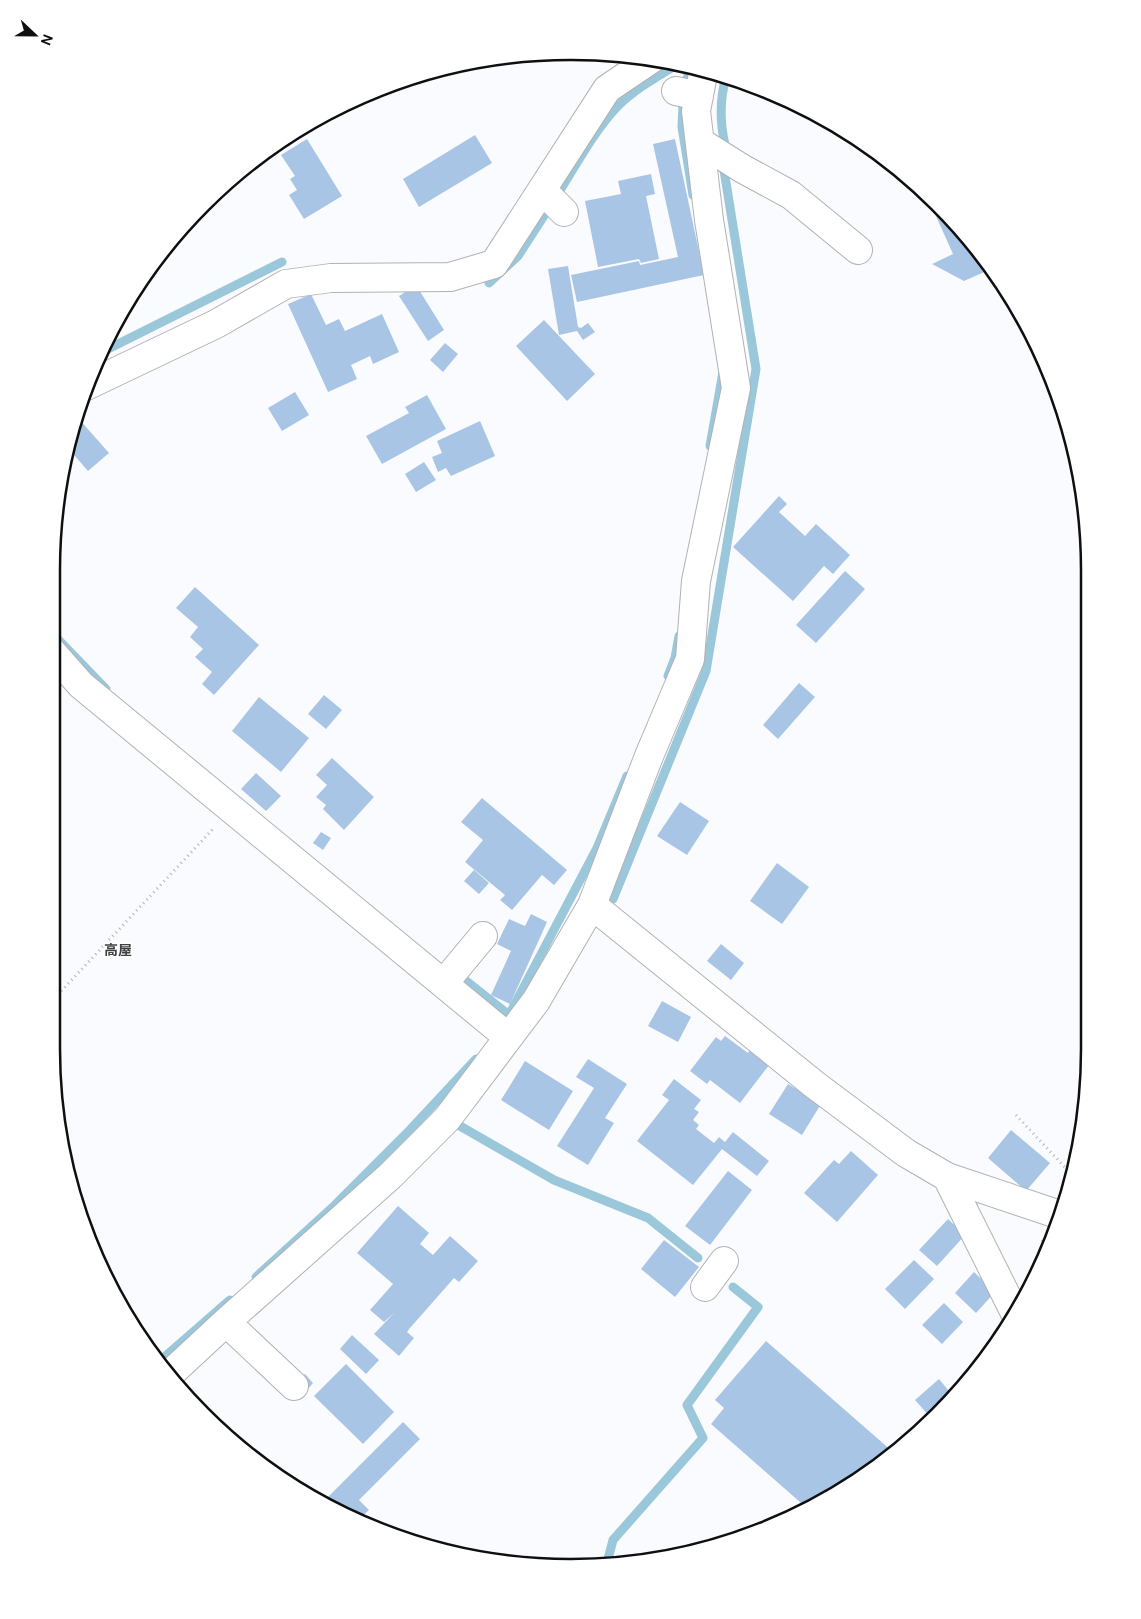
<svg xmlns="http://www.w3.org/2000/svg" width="1141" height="1619" font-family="'DM Sans','Noto Sans JP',sans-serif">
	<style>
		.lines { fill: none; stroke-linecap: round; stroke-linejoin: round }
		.stream { stroke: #9ac7da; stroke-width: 9 }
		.building { fill: #a9c5e5 }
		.minor-casing { stroke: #b2b2b5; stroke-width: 30 }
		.path { stroke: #b2b3b5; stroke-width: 3; stroke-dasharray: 1 4; stroke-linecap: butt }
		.minor { stroke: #fff; stroke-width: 28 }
		.labels { text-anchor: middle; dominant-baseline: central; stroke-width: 4.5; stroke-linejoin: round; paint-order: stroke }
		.neighbourhood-label { font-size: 14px; font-weight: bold; fill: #3e3f41; stroke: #fff }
		.rim { fill: none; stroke: #0f0f10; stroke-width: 2.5 }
	</style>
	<rect width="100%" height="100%" fill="#fafbfe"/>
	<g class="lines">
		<path class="stream" d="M685,89L690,66
			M683,104L682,127L693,195
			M725,145C720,123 720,98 726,77
			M557,195C576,165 594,131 618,106C635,89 657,77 678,64
			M489,283L518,256L547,211
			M100,353L282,262
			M710,446L723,372
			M51,632L106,689
			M668,676L675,658L679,636
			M613,899L706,671L756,369L724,170
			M465,980L509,1015L597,848L627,776
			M453,1122L554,1180L648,1218L698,1258
			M256,1277L335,1205L406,1134L476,1059
			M160,1361L230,1300
			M607,1563L613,1540L703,1438L687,1405L758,1307L733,1287"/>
	</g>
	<path class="building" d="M475,135L492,163L419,207L403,179Z
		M307,139L342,196L304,219L289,195L297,190L290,179L295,176L281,155Z
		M675,139L704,275L577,302L571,275L639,261L640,265L678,257L653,144Z
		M651,174L655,194L646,196L659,259L641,263L639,259L598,267L585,201L621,194L618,181Z
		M927,196L961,228L989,270L964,281L932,264L953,254Z
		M568,266L578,327L581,328L588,323L595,332L583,340L577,331L559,335L548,269Z
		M416,285L444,330L428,341L399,296Z
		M311,294L326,325L339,319L345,331L382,314L399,352L373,364L370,356L351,365L357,379L328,392L288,304Z
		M544,320L595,374L567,401L516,346Z
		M445,343L458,354L443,372L430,360Z
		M295,392L309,415L282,431L268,408Z
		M427,395L446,429L382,464L366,436L409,413L405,407Z
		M79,419L109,453L88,471L68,448L75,423Z
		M480,421L495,456L451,476L446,468L438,472L432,457L442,453L437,441Z
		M424,462L436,480L416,492L405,474Z
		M60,480L66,489L59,495Z
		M779,496L787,504L779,512L805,536L816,524L850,555L833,574L824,566L793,601L733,547Z
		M845,571L865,589L816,643L796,625Z
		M195,587L259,645L214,695L202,684L212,672L195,657L203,649L190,637L198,627L176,608Z
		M799,683L815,697L778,739L763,725Z
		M324,695L342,710L326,729L308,714Z
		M259,697L309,738L281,772L232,731Z
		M332,758L374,797L344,830L323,809L326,805L316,797L327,785L316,775Z
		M256,773L281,796L266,811L241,789Z
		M482,798L567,870L554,885L542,875L512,910L500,900L505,895L465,862L483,840L461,822Z
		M680,802L709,821L687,855L657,836Z
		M321,832L331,838L323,850L313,843Z
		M777,863L809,887L782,924L750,901Z
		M474,870L489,883L479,894L464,881Z
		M531,914L547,922L510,1004L491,995L511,951L497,944L509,919L525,926Z
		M721,944L744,963L731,980L707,961Z
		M662,1001L691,1017L678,1042L648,1026Z
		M725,1036L748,1053L750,1050L769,1065L740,1103L710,1080L707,1084L690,1071L716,1037L721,1041Z
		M588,1059L627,1084L605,1118L614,1123L588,1165L557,1146L594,1088L576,1077Z
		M525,1061L573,1091L549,1130L501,1100Z
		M674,1079L701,1100L694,1109L699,1112L693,1120L699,1125L696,1129L714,1143L719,1137L725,1142L733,1132L769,1161L757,1176L722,1149L693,1185L637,1141L669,1100L662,1095Z
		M788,1084L821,1104L802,1135L769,1114Z
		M1011,1130L1050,1163L1026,1191L988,1158Z
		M851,1151L878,1175L837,1222L804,1193L834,1160L839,1164Z
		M728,1171L752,1190L710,1245L685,1226Z
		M398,1206L429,1233L420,1244L433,1255L450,1236L478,1261L459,1282L454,1278L410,1328L407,1332L414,1338L399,1356L374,1334L394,1313L384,1322L370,1310L393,1284L357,1253Z
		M948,1219L965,1235L937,1266L919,1250Z
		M664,1240L699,1267L675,1297L641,1269Z
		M914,1260L934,1279L905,1309L885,1289Z
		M974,1272L995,1292L976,1313L955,1293Z
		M944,1303L963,1322L942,1344L922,1325Z
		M352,1335L379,1360L366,1374L340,1349Z
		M766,1341L893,1452L808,1509L711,1424L724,1408L715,1400Z
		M989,1352L983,1364L970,1378L967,1375Z
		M346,1364L394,1412L363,1444L314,1396Z
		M305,1374L313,1383L308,1389L299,1380Z
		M939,1379L953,1396L932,1419L915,1400Z
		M403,1422L420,1439L359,1500L369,1510L357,1521L322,1503Z"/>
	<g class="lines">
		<defs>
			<path id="minor" d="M676,91L699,96
				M700,142L743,169L791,195L858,250
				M542,190L564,212
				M86,386L216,324L286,284L331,278L450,277L494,264L607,89L650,60
				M51,651L81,685L508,1037
				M592,905L815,1085L906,1153L947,1177L1060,1215
				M444,983L483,936
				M947,1177L1015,1313
				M705,1287L724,1261
				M226,1322L294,1386
				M171,1373L226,1322L390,1176L447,1119L536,1001L592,905L649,756L690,659L696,581L736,388L709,220L696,111L704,69"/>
		</defs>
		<use href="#minor" class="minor-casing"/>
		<path class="path" d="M51,1002L213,829
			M1016,1115L1073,1176
			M1043,1261L1041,1256L1043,1237"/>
		<use href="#minor" class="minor"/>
	</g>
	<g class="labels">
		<g class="neighbourhood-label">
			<text x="118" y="950">高屋</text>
		</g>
	</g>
	<path d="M0 0H1141V1619H0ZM570 60H571A510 510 0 0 1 1081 570V1049A510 510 0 0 1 571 1559H570A510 510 0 0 1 60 1049V570A510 510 0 0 1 570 60Z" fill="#fff" fill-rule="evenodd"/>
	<path class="rim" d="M570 60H571A510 510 0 0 1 1081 570V1049A510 510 0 0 1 571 1559H570A510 510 0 0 1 60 1049V570A510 510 0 0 1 570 60Z"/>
	<g transform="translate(35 35) rotate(112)" stroke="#ffffff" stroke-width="4" paint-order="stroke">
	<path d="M0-4L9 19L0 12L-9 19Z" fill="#0f0f10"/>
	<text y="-8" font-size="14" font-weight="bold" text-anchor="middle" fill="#0f0f10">N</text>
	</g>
</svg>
